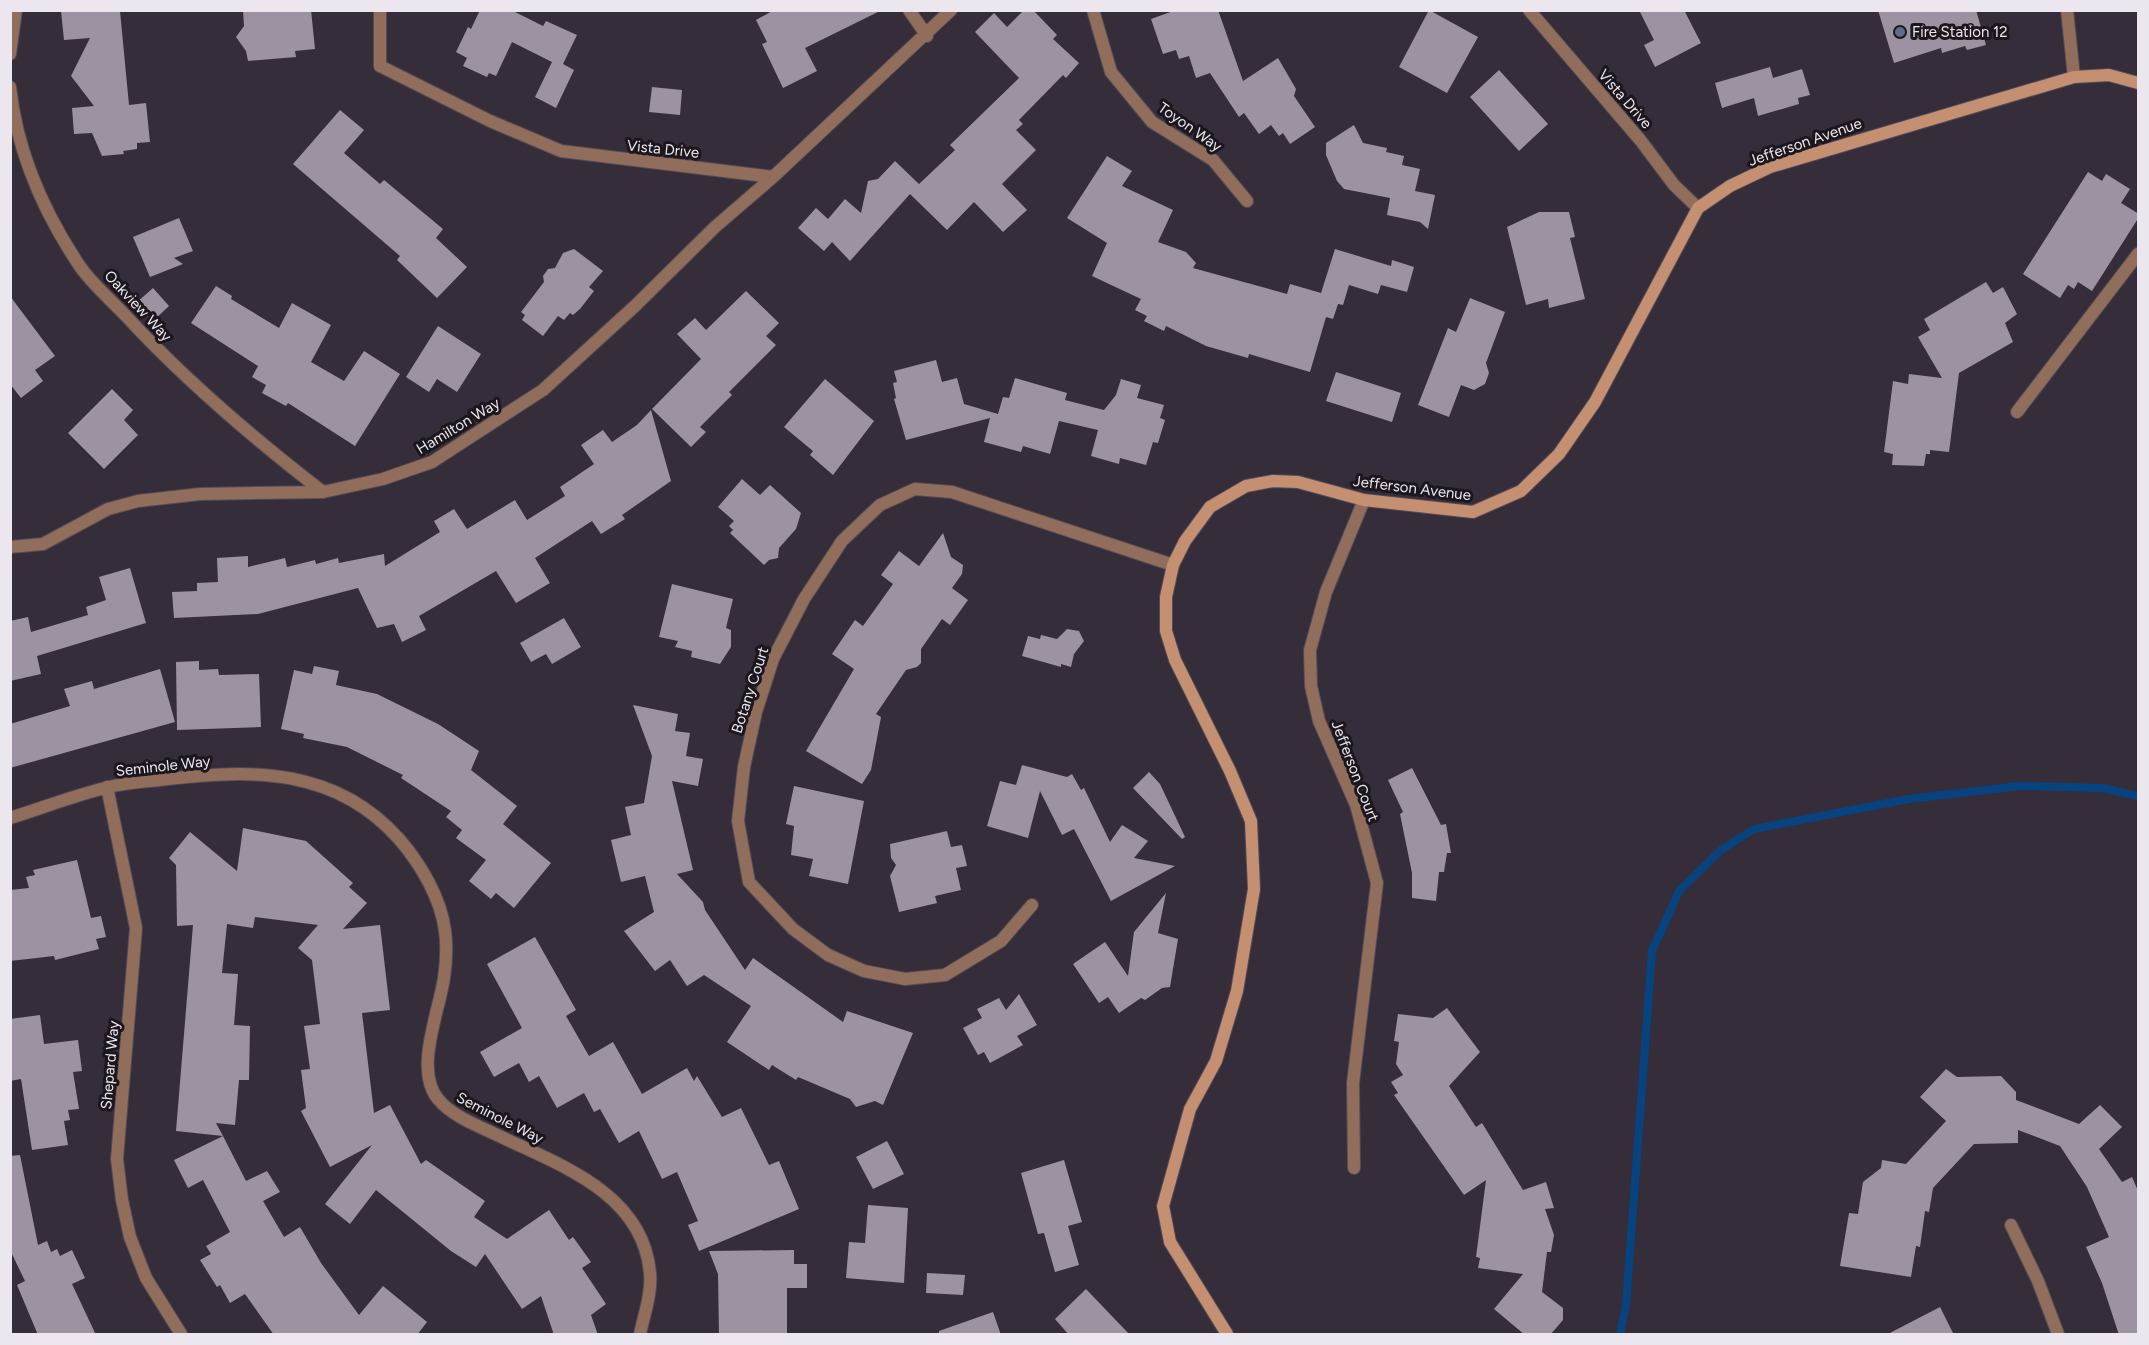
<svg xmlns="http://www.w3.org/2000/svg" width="2149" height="1345" font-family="Figtree,sans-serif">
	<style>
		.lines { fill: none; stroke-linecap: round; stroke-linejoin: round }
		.stream { stroke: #07447f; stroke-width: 8 }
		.building { fill: #9d92a2 }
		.street-casing { stroke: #534b57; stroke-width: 14 }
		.secondary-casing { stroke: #534b57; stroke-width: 14 }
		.street { stroke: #906e5b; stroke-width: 12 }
		.secondary { stroke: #c58f72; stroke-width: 12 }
		.service-dot { fill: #5c6f8a; stroke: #1b171d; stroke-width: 2 }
		.labels { text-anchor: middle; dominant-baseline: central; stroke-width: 6; stroke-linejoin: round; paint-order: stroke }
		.poi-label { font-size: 15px; fill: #ece6ef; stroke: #1b171d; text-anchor: start }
		.street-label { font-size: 15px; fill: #ece6ef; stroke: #1b171d }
	</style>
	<rect width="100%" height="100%" fill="#362d3a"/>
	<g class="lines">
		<path class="stream" d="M1620,1334L1626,1305L1652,951L1679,891L1721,850L1754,829L1909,799L2019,786L2102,788L2138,796"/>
	</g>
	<path class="building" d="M243,10H311L315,49L295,51L296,57L248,61L246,51L236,37L244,26Z
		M480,10H511L543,26L546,21L577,35L563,64L574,70L556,108L535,97L552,62L512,42L496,76L489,73L487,77L463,66L467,58L456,52L468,27L471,29Z
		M774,10H882L805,48L817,71L783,88L762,44L767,42L756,20Z
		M1024,10H1033L1057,35L1053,39L1079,63L1066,78L1063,75L1019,120L1023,124L1016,130L1036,150L1002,184L1027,210L1003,232L974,202L947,230L910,194L850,261L832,242L824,251L798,228L816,208L828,219L845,199L861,213L868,181L878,179L895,161L919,184L955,150L950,145L1019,78L975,32L994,13L1007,27Z
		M1176,10H1218L1243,81L1278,58L1296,89L1294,96L1315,127L1290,144L1283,133L1279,136L1271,125L1259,134L1244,113L1239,117L1210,73L1196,78L1189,56L1179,59L1176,50L1163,54L1151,19Z
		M1429,10L1478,37L1447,93L1399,67Z
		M1639,10H1684L1701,43L1655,67L1644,45L1654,40Z
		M1878,10H1976L1986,45L1967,50L1965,46L1942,53L1941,48L1894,63Z
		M61,11H120L129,105L146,103L150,142L137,143V149L123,151L124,154L102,156L92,133L74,134L72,108L94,106L71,76L90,38L64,40Z
		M1770,67L1773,78L1802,69L1810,95L1798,98L1799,104L1758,116L1754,98L1722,108L1715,83Z
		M1499,70L1548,124L1519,151L1470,97Z
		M652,87L682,90L680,115L649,112Z
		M340,110L364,130L344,153L380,184L384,180L443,229L436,238L467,267L437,298L397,260L400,256L293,164Z
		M1354,125L1363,143L1387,148L1386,152L1404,156L1402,165L1420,169L1415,191L1435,195L1428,229L1420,222L1387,215L1390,198L1344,189L1337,181L1326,155V143Z
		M1107,156L1132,171L1122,186L1173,210L1158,242L1186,252L1196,263L1193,268L1287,294L1290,284L1321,293L1335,249L1391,266L1392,260L1414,267L1407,292L1381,285L1378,294L1349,285L1343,305L1338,304L1333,319L1326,317L1310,372L1249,354L1248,358L1206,346L1166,326L1164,331L1144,321L1147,316L1135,310L1141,299L1092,276L1107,243L1067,218Z
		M2088,172L2102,181L2106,174L2130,189L2121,203L2139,214V217L2092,291L2078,282L2074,289L2068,285L2060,298L2023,274Z
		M1539,212H1569L1575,237L1570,238L1585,299L1549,308L1548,299L1526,305L1507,227Z
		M179,218L193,251L174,258L183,264L150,277L133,237Z
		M574,249L603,271L589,287L594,291L580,309L573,315L570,313L564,320L558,316L543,336L522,320L525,315L521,312L544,282L543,276L548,269L555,268L563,253Z
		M1986,282L1993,293L2003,287L2017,314L2005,323L2013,342L1959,373L1949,452L1930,450V454H1926L1924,466L1892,465L1893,454L1884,452L1893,381L1908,384L1909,374L1942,378L1918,337L1930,330L1924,319Z
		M216,286L232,296L231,299L279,328L292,303L331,325L311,362L344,381L364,351L400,374L355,446L288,403L286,406L262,393L266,385L252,377L258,366L191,323Z
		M153,288L169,306L152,322L135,304Z
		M746,291L779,323L766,336L776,345L729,392L732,395L700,427L706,432L691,447L652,409L701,359L677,334L695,318L706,330Z
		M10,296L55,356L35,370L43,381L21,398L10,384Z
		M1470,298L1505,312L1486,363L1489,373L1485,384L1474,390L1461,385L1449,417L1418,405L1448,328L1456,332Z
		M438,326L481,354L457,392L437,379L429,392L406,377Z
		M936,360L942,382L957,378L964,404L998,414L1003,397L1009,398L1015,378L1067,393L1065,400L1104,410L1116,395L1121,379L1141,385L1137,398L1164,405L1160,418L1165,420L1158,443L1153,442L1146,465L1120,458L1119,464L1091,456L1098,430L1059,421L1050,454L1023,446L1021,452L984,442L990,418L906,440L894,399L896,398L893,383L897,382L894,371Z
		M1336,372L1401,393L1392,422L1326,401Z
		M825,379L874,421L833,475L810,455L813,451L784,427Z
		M112,389L133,410L124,420L138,435L104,469L68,433Z
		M651,410L671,481L622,515L625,519L601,534L592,521L535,558L550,583L516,603L496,571L419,616L426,630L402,642L394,624L377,628L358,588L258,614L174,618L172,592L197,591V583L218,582L217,558L248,556V567L285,558L287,567L315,560L316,564L338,558L339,563L384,554L385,566L440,532L434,521L454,509L467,529L515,500L527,520L565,496L560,487L594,464L581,445L603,430L612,442L637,425Z
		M742,479L760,495L770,485L801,513L796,529L779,548L778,558L769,560L764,565L730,533L733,530L729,526L734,521L718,507Z
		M943,533L951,557L963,565L962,574L952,588L968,600L950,625L942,619L921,649V663L917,667L906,670L876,714L881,717L871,770L862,784L806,751L854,669L832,654L855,620L863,626L893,584L881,575L899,551L919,566Z
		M130,568L146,623L37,656L41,674L10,681V621L28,617L31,632L88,615L86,607L106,600L99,577Z
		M672,584L733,599L726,628L731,630V647L720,664L691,657L692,651L675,647L678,641L659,637Z
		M564,618L581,647L552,664L546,654L531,662L520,643Z
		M1067,629L1079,631L1084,641L1074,654L1071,667L1061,664V667L1022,656L1028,636L1040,639L1041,635L1057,639Z
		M199,661V670L218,669L219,675L259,674L261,727L177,730L176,662Z
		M314,666L339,671L336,685L377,694L438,724L479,751L471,770L517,806L503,824L551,863L514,908L496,893L491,899L469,881L486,860L456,838L462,830L446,817L451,811L401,778L403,775L347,747L303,738L304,734L281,729L294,670L312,674Z
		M160,669L175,722L10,768V724L70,706L64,689L92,681L94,689Z
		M633,705L678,714L675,731L690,733L686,756L703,759L698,786L672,781L693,870L677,874L703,902L705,910L745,970L753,958L843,1022L847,1011L913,1033L883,1105L875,1101L856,1107L850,1099L798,1077L796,1080L772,1065L769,1070L727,1042L751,1006L704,975L687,986L670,960L655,971L624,931L654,912L645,876L621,882L611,840L631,835L625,807L644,803L652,756Z
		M1022,765L1067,777L1072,774L1081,790L1084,788L1110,842L1122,825L1148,841L1134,858L1175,866L1111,901L1074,829L1062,835L1040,791L1028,838L987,826L1000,781L1016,785Z
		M1412,768L1441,825L1446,824L1451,853H1447L1444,872H1439L1436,901L1412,898V873L1400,814L1403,812L1388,780Z
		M1149,772L1160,784L1185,837L1182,839L1133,788Z
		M794,786L864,801L848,884L809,876L813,859L791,855L794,826L786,824Z
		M243,828L306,841L353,883L349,887L367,903L343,929L380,925L390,1010L362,1013L374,1113L390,1105L421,1164L426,1160L485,1201L474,1217L507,1239L549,1210L569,1240L573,1237L591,1262L582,1268L606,1304L591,1315L598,1335H554L541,1296L522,1309L485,1254L476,1267L451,1251L376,1190L350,1224L325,1204L372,1145L330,1167L301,1111L306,1108L301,1070L310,1069L304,1026L320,1024L312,960L298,948L318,925L255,917L253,928L227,924L222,973L238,974L234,1025L250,1026L249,1080H239L235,1125L216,1123L223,1136L176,1131L193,925L177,926L176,865L169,858L190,832L237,871Z
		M947,831L951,847L962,845L967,866L956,868L961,890L935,896L937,903L899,912L890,876L896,865L891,858L890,844Z
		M77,860L91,918L101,916L106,937L96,939L99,949L55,960L54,956L10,961V890L29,888L26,877L35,875L33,870Z
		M1166,893L1158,933L1178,939L1170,987L1162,988L1145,1000L1141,998L1119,1013L1108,997L1099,1003L1073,964L1105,942L1128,976L1134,932Z
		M535,937L576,1010L566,1016L589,1056L613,1042L642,1094L687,1068L694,1081L697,1076L722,1117L741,1108L769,1165L779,1161L799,1209L699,1251L688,1225L698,1221L677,1172L662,1179L639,1131L619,1143L600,1109L594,1112L584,1093L557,1108L539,1076L529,1082L519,1063L494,1077L480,1052L522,1028L487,964Z
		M1019,994L1037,1025L1017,1036L1023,1045L990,1063L984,1052L978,1055L963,1028L982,1018L977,1009L999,998L1006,1010Z
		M1447,1008L1480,1052L1449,1086L1476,1127L1482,1123L1523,1190L1546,1182L1554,1208L1545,1209L1554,1235L1551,1252H1547L1542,1292L1563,1308V1320L1550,1335H1525L1494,1309L1523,1274L1478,1268L1480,1258L1476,1257L1486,1180L1464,1195L1394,1095L1398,1093L1391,1082L1403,1075L1396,1064L1399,1042L1394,1041L1398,1014L1433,1018Z
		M40,1015L44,1044L78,1040L82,1071L73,1072L79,1109L68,1110L70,1120L64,1121L68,1145L32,1150L21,1079L10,1081V1019Z
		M1946,1069L1957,1077L2001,1076L2016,1092V1100L2079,1124L2100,1105L2122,1127L2099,1149L2122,1182L2132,1177L2139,1193V1335H2119L2102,1283L2086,1247L2109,1237L2087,1187L2060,1146L2018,1130V1143L1974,1144L1933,1188L1929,1212L1925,1211L1920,1247L1916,1246L1911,1277L1840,1266L1849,1213L1858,1214L1863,1182L1881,1168L1882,1160L1906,1164L1946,1121L1920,1097Z
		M223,1136L246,1181L267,1171L280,1192L263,1201L284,1237L300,1227L321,1263L359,1315L383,1286L427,1322L417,1335H274L245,1294L230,1303L220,1285L217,1287L200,1260L211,1254L206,1246L230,1232L203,1180L188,1188L174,1160Z
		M887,1141L904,1174L873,1189L856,1157Z
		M20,1155L38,1245L47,1241L51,1252L57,1249L60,1256L72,1250L85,1278L72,1284L96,1335H38L17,1285L25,1281L10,1250V1156Z
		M1064,1160L1082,1222L1068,1226L1079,1265L1055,1272L1044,1233L1038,1234L1021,1173Z
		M868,1205L908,1208L904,1283L846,1278L849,1242L865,1243Z
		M794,1250V1264H807V1288H787V1335H719L718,1274L709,1251Z
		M927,1273L965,1275L963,1295L926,1293Z
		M1086,1289L1130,1335H1069L1055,1319Z
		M1940,1307L1954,1335H1886Z
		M993,1312L1001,1335H939V1331Z"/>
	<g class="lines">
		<defs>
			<path id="street" d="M380,10V66L490,121L561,151L773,177L951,10
				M909,10L927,36
				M1093,10L1111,72L1152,122L1213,160L1247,201
				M1529,10L1641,141L1674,185L1698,208
				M2067,10L2074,77
				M10,54L16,10
				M10,87C17,152 43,211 79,265C91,283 110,299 125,315C185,380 253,438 323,492
				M2017,412L2138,254
				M10,547L43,544L108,509L138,501L200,494L323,492L383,479L432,462L543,390L636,305L715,227L773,177
				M107,787L136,928L117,1159L122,1200L130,1237L146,1278L181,1334
				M10,818C42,808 73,796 105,788C125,782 147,782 167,779C253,769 336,768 399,839C420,863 441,898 445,931C447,945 446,964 444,978C439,1012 414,1070 438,1099C452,1116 476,1125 495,1134C557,1164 643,1192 650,1273C652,1293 644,1315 640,1334
				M1032,905L1001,941L945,975L905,979L864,971L828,955L793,929L749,882L738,821L744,767L756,712L773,659L804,599L842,541L880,505L915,489L952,492L1173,565
				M1354,1168L1353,1083L1377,883L1356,805L1319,721L1311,686L1310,650L1326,592L1364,500
				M2011,1225L2038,1281L2058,1334"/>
			<path id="secondary" d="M1227,1334L1170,1242L1163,1206L1190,1109L1216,1061L1237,991L1254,889L1251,821L1230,771L1175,660L1166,631V597L1173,565L1185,541L1210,507L1246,486L1273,481L1298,482L1364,500L1473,512L1521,491L1559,454L1595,402L1698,208L1730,186L1770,167L2074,77L2109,75L2138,83"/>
		</defs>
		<use href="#street" class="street-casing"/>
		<use href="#secondary" class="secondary-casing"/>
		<use href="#street" class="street"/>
		<use href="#secondary" class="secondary"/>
	</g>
	<circle class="service-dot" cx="1900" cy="32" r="6"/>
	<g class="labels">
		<g class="poi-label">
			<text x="1912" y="32">Fire Station 12</text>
		</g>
		<g class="street-label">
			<text transform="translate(1625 99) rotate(49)">Vista Drive</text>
			<text transform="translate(1190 127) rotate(35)">Toyon Way</text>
			<text transform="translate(1805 142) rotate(-19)">Jefferson Avenue</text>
			<text transform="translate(663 149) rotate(6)">Vista Drive</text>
			<text transform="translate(138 306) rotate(47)">Oakview Way</text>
			<text transform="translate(458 426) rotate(-31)">Hamilton Way</text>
			<text transform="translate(1412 488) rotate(7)">Jefferson Avenue</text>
			<text transform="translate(750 690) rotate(-72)">Botany Court</text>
			<text transform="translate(163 766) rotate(-6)">Seminole Way</text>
			<text transform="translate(1355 771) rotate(69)">Jefferson Court</text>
			<text transform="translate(110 1065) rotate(-85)">Shepard Way</text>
			<text transform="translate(500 1118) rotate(27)">Seminole Way</text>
		</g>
	</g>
	<rect width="2149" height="1345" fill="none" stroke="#ece6ef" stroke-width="24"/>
</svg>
